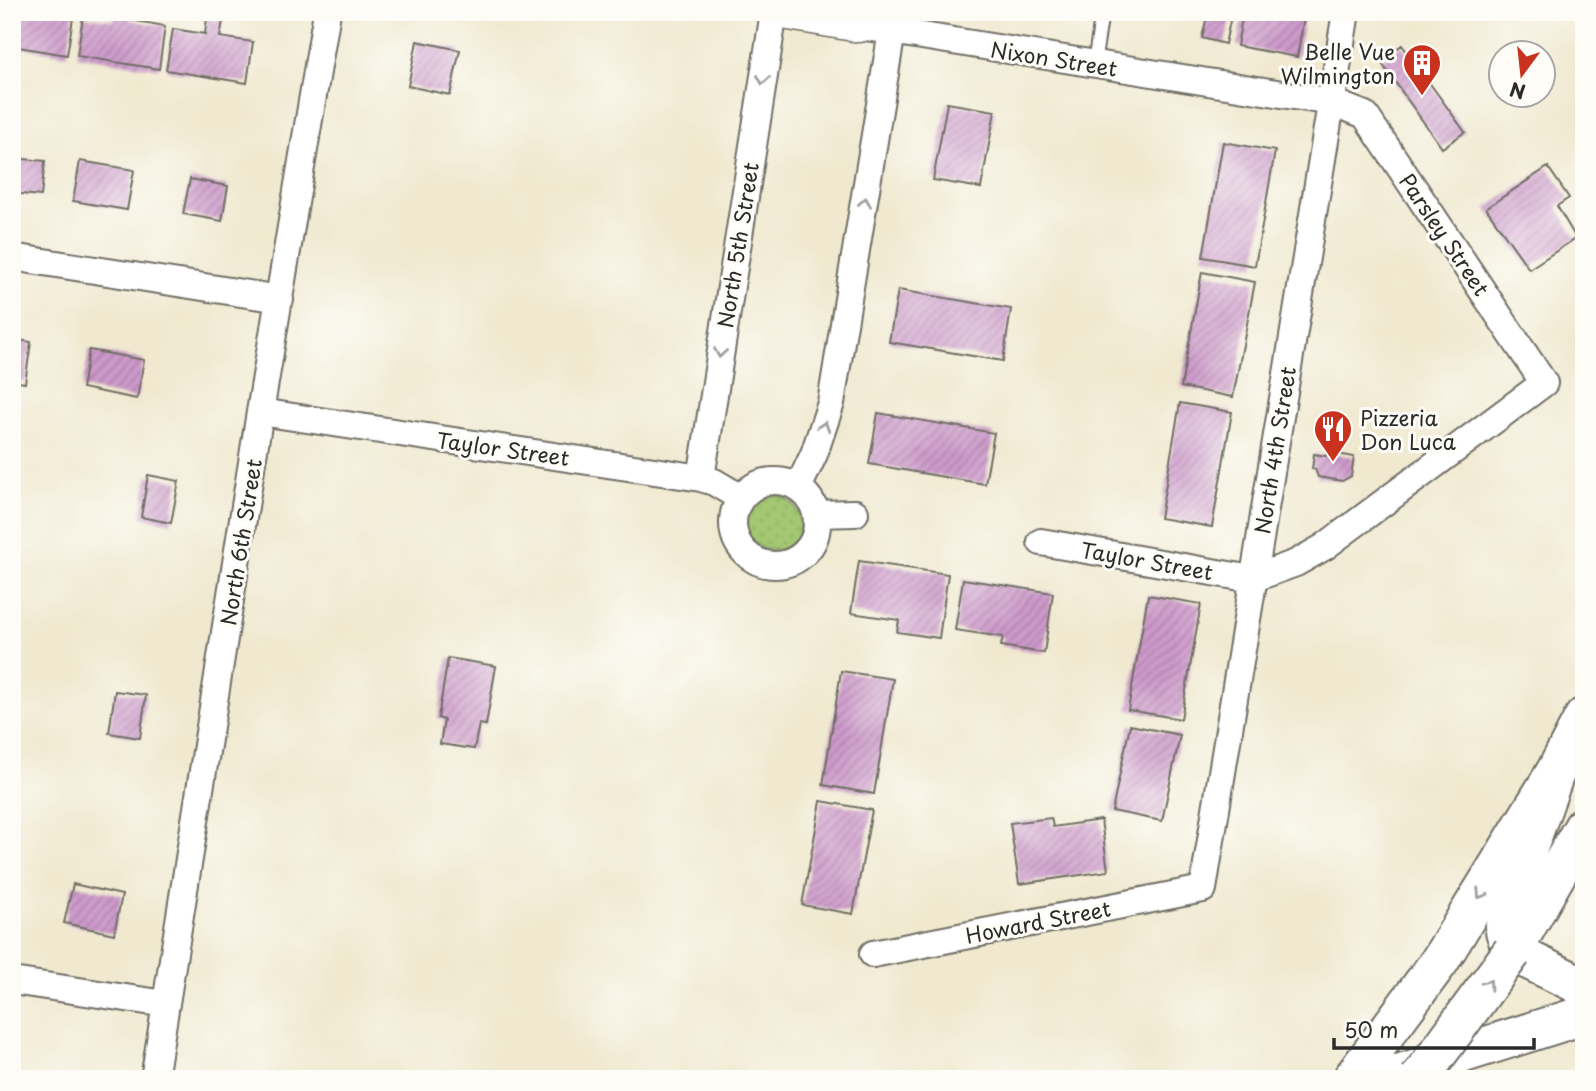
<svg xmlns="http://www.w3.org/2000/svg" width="1596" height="1091" font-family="'Playpen Sans',sans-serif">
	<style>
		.green { fill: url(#green-dots); stroke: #67794e; stroke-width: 2 }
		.building { fill: url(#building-hatch) }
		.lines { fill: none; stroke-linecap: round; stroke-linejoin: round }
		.service-casing { stroke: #706e65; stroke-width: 16 }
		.minor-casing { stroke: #706e65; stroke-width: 30 }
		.tertiary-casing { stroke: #706e65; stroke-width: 35 }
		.primary-casing { stroke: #706e65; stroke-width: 42 }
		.motorway-casing { stroke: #706e65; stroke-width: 42 }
		.service { stroke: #fff; stroke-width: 12 }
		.minor { stroke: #fff; stroke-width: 26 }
		.tertiary { stroke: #fff; stroke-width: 32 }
		.primary { stroke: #fff; stroke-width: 38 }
		.motorway { stroke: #fff; stroke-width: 38 }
		.motorway-bridge-casing { stroke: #706e65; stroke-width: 42; stroke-linecap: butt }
		.motorway-bridge { stroke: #fff; stroke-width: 38 }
		.oneway { stroke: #a0a0a0 }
		.labels { text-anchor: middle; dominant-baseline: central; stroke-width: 6; stroke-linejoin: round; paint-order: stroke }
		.poi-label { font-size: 21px; fill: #2b2b2b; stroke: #fdfcf7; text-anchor: end }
		.street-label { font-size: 21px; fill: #2b2b2b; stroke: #fdfcf7 }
	</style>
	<defs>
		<pattern id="green-dots" width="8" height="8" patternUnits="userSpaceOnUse" patternTransform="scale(1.75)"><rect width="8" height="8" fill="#a3c772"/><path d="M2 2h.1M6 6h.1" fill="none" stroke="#8cab63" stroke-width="1.8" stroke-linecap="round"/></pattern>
		<pattern id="building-hatch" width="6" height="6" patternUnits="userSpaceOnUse" patternTransform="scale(1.75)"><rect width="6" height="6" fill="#cd9acb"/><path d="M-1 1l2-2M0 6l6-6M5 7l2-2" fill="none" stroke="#a77ea5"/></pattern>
	</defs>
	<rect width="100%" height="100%" fill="#fdfcf7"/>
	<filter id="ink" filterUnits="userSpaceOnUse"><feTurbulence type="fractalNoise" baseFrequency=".0143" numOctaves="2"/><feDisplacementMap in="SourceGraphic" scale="14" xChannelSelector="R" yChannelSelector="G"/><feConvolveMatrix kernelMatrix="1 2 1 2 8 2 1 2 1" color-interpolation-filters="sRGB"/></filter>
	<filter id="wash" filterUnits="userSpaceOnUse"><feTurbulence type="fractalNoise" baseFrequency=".00686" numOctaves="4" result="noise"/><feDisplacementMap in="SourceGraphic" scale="28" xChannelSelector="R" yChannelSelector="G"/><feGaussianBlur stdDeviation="1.57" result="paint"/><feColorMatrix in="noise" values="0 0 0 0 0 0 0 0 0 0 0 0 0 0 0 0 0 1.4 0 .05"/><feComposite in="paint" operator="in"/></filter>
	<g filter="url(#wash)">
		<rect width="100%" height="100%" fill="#f0e9d0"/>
		<path class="green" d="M745 523a28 28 0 1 1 56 0a28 28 0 1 1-56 0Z"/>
		<g id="blocks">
			<path class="building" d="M12,12H74L67,55L12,46Z
				M116,12H131L130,20L165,26L159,69L77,56L83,16L114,20Z
				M1208,12H1232L1225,44L1202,38Z
				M1243,12H1305L1297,57L1237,46Z
				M207,18L223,21L220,37L253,42L247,83L166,70L173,29L205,34Z
				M417,41L460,50L450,95L408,86Z
				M1402,45L1465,132L1442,148L1380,61Z
				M947,103L995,111L981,188L933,180Z
				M1223,142L1275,151L1255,266L1203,257Z
				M12,158L45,161L41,196L12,193Z
				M80,161L134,170L127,210L73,201Z
				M1548,167L1569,198L1557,206L1576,238L1529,269L1486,208Z
				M190,179L228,186L222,221L183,214Z
				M1202,272L1255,282L1233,397L1181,387Z
				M898,290L1011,309L1003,361L889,342Z
				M12,339L31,342L25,383L12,381Z
				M89,350L144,360L137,399L82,388Z
				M1180,403L1232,412L1212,527L1160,518Z
				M878,413L994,433L985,484L869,464Z
				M1327,452L1354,457L1351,476L1342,481L1318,477L1315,469H1312L1314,454L1326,456Z
				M148,475L179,481L171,523L141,517Z
				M859,561L948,574L939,638L897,632L899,620L851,613Z
				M963,579L1053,593L1044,653L1001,646L1003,637L955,630Z
				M1148,595L1201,604L1181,719L1128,710Z
				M448,658L496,666L486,725L479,724L474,749L440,744L444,720L438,718Z
				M841,671L893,679L874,794L823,785Z
				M115,691L146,695L140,738L109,733Z
				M1130,725L1180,735L1162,821L1112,811Z
				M821,801L872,810L853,914L802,905Z
				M1051,818L1053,827L1101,820L1108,871L1019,884L1010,823Z
				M73,884L122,895L114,934L64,923Z"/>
		</g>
	</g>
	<g filter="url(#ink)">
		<use href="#blocks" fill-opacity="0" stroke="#706e65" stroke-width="2"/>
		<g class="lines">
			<defs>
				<path id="service" d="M1094,64L1102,12"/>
				<path id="minor" d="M860,26L1332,102L1365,115L1544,383L1324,547L1296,563L1252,579L1041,542
					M12,257L280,299
					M260,412L701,478L714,482L741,498
					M701,478L774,12
					M733 523a42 42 0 1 1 84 0a42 42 0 1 1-84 0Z
					M798,488L814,454L831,403L892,31
					M816,514L855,513
					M873,954L1203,889L1346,12
					M12,981L166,1004
					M154,1079L260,412L327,12"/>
				<path id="tertiary" d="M777,12L860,26L862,12"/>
				<path id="primary" d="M1584,717L1555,773L1518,876L1505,925V931L1512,952L1584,987
					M1512,952L1584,826"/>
				<path id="motorway" d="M1352,1079L1439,962L1555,773
					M1382,1079L1584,1015"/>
			</defs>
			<use href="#service" class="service-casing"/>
			<use href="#minor" class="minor-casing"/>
			<use href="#tertiary" class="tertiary-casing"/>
			<use href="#primary" class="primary-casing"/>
			<use href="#motorway" class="motorway-casing"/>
			<use href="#service" class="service"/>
			<use href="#minor" class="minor"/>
			<use href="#tertiary" class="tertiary"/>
			<use href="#primary" class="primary"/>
			<use href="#motorway" class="motorway"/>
			<defs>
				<path id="motorway-bridge" d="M1419,1079L1512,952"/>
			</defs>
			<use href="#motorway-bridge" class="motorway-bridge-casing"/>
			<use href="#motorway-bridge" class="motorway-bridge"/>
		</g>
		<defs><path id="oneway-chevron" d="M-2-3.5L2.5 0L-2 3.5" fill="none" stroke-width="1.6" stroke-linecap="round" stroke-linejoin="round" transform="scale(1.75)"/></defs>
		<g class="oneway">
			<use href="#oneway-chevron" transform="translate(763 80) rotate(99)"/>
			<use href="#oneway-chevron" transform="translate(865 202) rotate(-81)"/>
			<use href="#oneway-chevron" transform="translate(720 353) rotate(99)"/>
			<use href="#oneway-chevron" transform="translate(824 426) rotate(-73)"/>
			<use href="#oneway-chevron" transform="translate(1481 894) rotate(122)"/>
			<use href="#oneway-chevron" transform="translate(1488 984) rotate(-54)"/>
		</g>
	</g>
	<defs>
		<symbol id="building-pin" viewBox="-11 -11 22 30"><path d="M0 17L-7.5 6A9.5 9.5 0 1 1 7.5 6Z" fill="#c8321e" stroke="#fdfcf7"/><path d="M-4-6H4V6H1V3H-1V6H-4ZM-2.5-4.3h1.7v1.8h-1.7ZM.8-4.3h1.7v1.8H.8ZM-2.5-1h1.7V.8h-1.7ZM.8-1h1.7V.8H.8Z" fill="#fff"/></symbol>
		<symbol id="restaurant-pin" viewBox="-11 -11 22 30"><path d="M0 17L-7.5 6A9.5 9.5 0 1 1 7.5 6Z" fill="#c8321e" stroke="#fdfcf7"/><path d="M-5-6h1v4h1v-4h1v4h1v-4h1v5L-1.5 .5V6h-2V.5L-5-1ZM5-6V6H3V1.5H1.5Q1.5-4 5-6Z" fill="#fff"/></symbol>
	</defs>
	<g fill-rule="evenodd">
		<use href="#building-pin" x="1400" y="41" width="44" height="60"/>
		<use href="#restaurant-pin" x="1311" y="407" width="44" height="60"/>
	</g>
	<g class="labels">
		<g class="poi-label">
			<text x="1395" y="51">Belle Vue<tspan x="1395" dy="24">Wilmington</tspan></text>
			<text x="1360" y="417" text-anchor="start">Pizzeria<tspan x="1360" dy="24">Don Luca</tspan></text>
		</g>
		<g class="street-label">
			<text transform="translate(1054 58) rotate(9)">Nixon Street</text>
			<text transform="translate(1445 234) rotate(56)">Parsley Street</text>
			<text transform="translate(737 245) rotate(-81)">North 5th Street</text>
			<text transform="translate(503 448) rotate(8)">Taylor Street</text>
			<text transform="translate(1274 450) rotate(-81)">North 4th Street</text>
			<text transform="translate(240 542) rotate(-81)">North 6th Street</text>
			<text transform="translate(1147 560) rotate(10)">Taylor Street</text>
			<text transform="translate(1038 921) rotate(-11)">Howard Street</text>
		</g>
	</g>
	<rect width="1596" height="1091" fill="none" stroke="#fdfcf7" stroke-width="42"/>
	<g transform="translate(1522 74) rotate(195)"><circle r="33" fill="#fdfcf7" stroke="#a9a8a5" stroke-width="2"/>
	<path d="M0-5L12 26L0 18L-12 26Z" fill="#c8321e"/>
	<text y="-10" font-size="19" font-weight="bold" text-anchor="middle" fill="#2b2b2b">N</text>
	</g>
	<path d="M1334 1038v10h200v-10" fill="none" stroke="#2b2b2b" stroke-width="3.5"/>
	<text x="1344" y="1038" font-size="21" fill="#2b2b2b" stroke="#fdfcf7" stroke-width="5" paint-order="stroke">50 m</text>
</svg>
